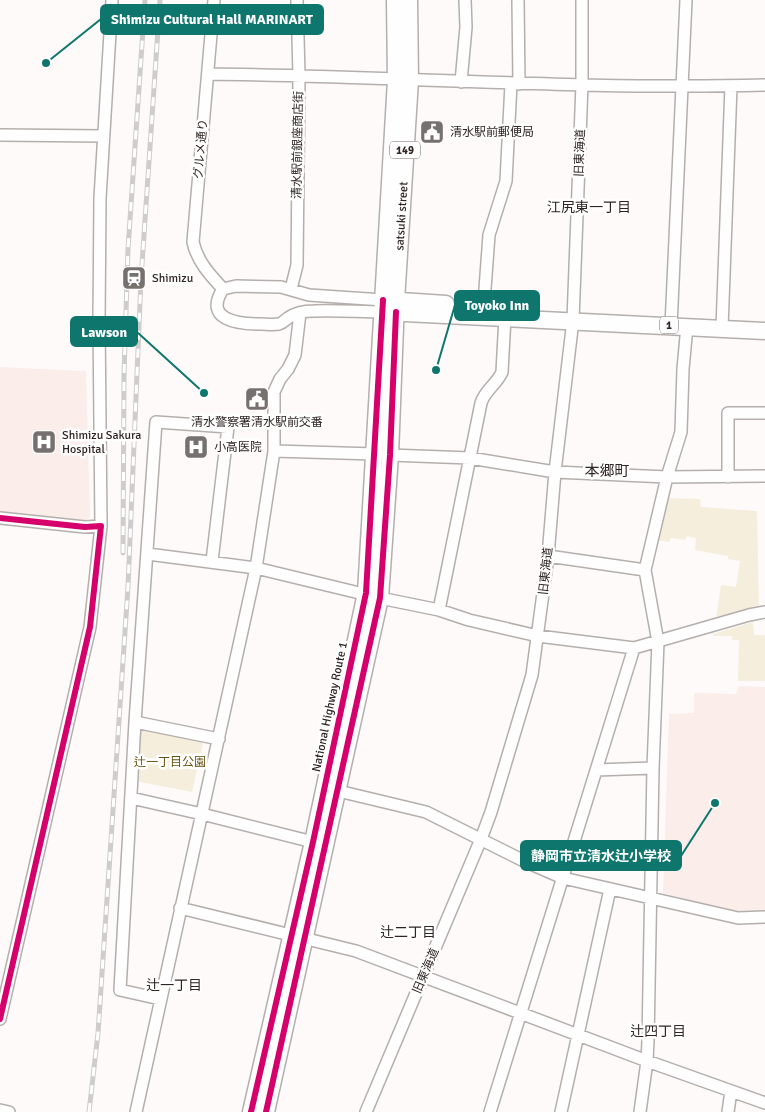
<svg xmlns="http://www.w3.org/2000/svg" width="765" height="1112" font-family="Signika,'Noto Sans JP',sans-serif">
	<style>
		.built { fill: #faedea }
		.green { fill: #f5eedc }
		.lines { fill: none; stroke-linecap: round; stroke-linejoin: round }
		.minor-casing { stroke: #b4afad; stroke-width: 14 }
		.highway-casing { stroke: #b4afad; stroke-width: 19 }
		.minor { stroke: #fffefe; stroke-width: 11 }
		.highway { stroke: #fffefe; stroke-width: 16 }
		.rail-casing { stroke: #cecccc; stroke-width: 5 }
		.rail { stroke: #fff; stroke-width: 3; stroke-dasharray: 9; stroke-linecap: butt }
		.cycleway-casing { stroke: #fff; stroke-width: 9 }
		.cycleway { stroke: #d6006c; stroke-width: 6 }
		.labels { text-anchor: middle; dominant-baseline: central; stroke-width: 5; stroke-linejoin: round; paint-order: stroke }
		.shield { fill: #fff; stroke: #6d6665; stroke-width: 1 }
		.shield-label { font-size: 11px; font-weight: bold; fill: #2e2523 }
		.poi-label { font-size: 12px; fill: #2e2523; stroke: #fff; text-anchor: start }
		.street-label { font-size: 12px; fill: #2e2523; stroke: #fff }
		.park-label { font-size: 12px; fill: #655312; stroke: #fff }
		.neighbourhood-label { font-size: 14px; fill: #2e2523; stroke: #fff }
		.quarter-label { font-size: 15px; fill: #2e2523; stroke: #fff }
		.leader { fill: none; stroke: #0f766e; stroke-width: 2 }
		.callout-dot { fill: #0f766e; stroke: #fff; stroke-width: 2 }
		.callout { fill: #0f766e; stroke: #0f766e; stroke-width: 2 }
		.callout-label { font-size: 14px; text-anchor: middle; font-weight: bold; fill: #fff }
	</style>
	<rect width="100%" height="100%" fill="#fdfaf9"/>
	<path class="built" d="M0,367L86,371L90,517L83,522L0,512Z
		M739,686L765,687V912H735L663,893L669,714L694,713V693L736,694Z"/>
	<path class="green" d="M667,498L700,499L701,507L757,511L759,608L716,619L721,585L736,587L740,561L728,559V556L695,550L696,538L687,536L685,540L671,538L669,542L657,540Z
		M753,622L754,635H765V681H738L739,640H732V636H714L713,634Z
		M143,729L203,743L192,792L135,781L138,732Z"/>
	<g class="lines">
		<defs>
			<path id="minor" d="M214,0L193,242C197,261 210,275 223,289
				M518,0L519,84
				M208,74C394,76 579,90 765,85
				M461,82L466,27L465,0
				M0,135L104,136
				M291,289L297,265L299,75L297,0
				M383,312C360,312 337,310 314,311C306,311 295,313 288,318C285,320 283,323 279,324C273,325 266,324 260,324C238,324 203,320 223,289L236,286L281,287L309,295L383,300
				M483,316L489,235L506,181L511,84
				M671,326L686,0
				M722,328L731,86
				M274,451L375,454
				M390,455L470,458L555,472L667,477L765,476
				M728,477V413H765
				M0,518L85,527L101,526
				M148,554L256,568L380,598L439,610L469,620L538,636L634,648L749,615L765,612
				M548,556L645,570
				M439,610L481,403C485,390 497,384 502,372L505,317
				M135,722L219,739
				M596,770L653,768
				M330,789L426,812L524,861L563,878L738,918L765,917
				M131,798L202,814L313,842
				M180,908L356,951L647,1061L765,1103
				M160,999L120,990L135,722L156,422L228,427L212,561
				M0,1019L90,627L101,526L99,321L100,198L112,0
				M0,1110L9,1112
				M136,1112L256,568L274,451V392L280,379L288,369L295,355L300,313
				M366,1112L481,839L491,812L532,675L548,556L555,472L573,320L582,84V0
				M490,1112L634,648
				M561,1112L610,889
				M640,1112L647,1061L648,1041L653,768L658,642L645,570L667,477L681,432L683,369L687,326
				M728,1112L731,1091"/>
			<g id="highway">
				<path d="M385,300L446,304"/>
				<path d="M385,312L765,331"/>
				<path d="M251,1112L313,842L366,593L396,80L395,0"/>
				<path id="s1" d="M266,1112L380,598L390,455L396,301L410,80L409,0"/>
			</g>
		</defs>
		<use href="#minor" class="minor-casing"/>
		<use href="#highway" class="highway-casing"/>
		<use href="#minor" class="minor"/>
		<use href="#highway" class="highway"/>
		<defs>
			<path id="rail" d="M123,553L124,375L128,249L145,0
				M89,1112L98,1033L128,587L141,279L160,0"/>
		</defs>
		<use href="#rail" class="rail-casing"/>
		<use href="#rail" class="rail"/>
		<defs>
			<path id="cycleway" d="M0,518L85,527L101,526L90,627L0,1019
				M251,1112L313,842L366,593L383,300
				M266,1112L380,598L390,455L396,312"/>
		</defs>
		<use href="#cycleway" class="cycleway-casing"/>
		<use href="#cycleway" class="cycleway"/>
	</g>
	<defs>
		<symbol id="civic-square" viewBox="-11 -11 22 22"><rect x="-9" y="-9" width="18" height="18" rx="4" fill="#76706e" stroke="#fff"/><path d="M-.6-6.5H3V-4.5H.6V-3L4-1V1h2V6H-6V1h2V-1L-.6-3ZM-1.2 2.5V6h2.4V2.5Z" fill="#fff"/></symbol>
		<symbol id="station-square" viewBox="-11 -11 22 22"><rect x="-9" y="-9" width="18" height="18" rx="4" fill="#76706e" stroke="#fff"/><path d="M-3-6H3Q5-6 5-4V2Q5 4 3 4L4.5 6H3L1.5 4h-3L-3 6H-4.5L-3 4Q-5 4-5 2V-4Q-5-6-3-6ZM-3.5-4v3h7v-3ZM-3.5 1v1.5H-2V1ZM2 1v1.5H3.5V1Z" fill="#fff"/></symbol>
		<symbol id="hospital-square" viewBox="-11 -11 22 22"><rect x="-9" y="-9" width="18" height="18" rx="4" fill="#76706e" stroke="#fff"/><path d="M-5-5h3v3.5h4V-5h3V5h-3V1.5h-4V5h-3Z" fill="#fff"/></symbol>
	</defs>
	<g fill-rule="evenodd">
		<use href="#civic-square" x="418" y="118" width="28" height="28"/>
		<use href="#station-square" x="120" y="264" width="28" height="28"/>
		<use href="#civic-square" x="243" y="385" width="28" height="28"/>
		<use href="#hospital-square" x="30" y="428" width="28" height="28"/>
		<use href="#hospital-square" x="182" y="433" width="28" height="28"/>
	</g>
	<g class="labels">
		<g class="shield">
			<rect x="390" y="141.5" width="30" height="17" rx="4"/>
			<rect x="660" y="316.5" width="18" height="17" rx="4"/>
		</g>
		<g class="shield-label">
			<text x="405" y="150">149</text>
			<text x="669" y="325">1</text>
		</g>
		<g class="poi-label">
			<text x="450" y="132">清水駅前郵便局</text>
			<text x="152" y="278">Shimizu</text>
			<text x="257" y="422" text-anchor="middle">清水警察署清水駅前交番</text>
			<text x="62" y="435">Shimizu Sakura<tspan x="62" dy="14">Hospital</tspan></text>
			<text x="214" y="447">小高医院</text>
		</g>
		<g class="street-label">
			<text transform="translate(298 145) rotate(-89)">清水駅前銀座商店街</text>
			<text transform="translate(201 149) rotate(-85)">グルメ通り</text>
			<text transform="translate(580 153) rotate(-88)">旧東海道</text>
			<text stroke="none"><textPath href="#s1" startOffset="909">satsuki street</textPath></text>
			<text transform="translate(546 571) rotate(-84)">旧東海道</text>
			<text transform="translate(330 707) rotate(-78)">National Highway Route 1</text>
			<text transform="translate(426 971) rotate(-67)">旧東海道</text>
		</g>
		<g class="park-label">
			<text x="170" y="762">辻一丁目公園</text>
		</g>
		<g class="neighbourhood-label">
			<text x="589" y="207">江尻東一丁目</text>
			<text x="408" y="932">辻二丁目</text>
			<text x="174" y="985">辻一丁目</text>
			<text x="658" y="1031">辻四丁目</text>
		</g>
		<g class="quarter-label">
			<text x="607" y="471">本郷町</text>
		</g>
	</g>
	<path class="leader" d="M46 63L101 19M436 370L455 305M204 393L137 332M715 803L681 856"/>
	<g class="callout-dot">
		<circle cx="46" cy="63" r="5"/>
		<circle cx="436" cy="370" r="5"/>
		<circle cx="204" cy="393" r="5"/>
		<circle cx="715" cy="803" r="5"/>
	</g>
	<g class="callout">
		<rect x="101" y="5" width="222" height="29" rx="5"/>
		<rect x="455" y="291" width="84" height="29" rx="5"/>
		<rect x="71" y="317" width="66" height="29" rx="5"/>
		<rect x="521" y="841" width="160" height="29" rx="5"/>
	</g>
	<g class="callout-label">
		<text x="212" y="24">Shimizu Cultural Hall MARINART</text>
		<text x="497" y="310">Toyoko Inn</text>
		<text x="104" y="337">Lawson</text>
		<text x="601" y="861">静岡市立清水辻小学校</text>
	</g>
</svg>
